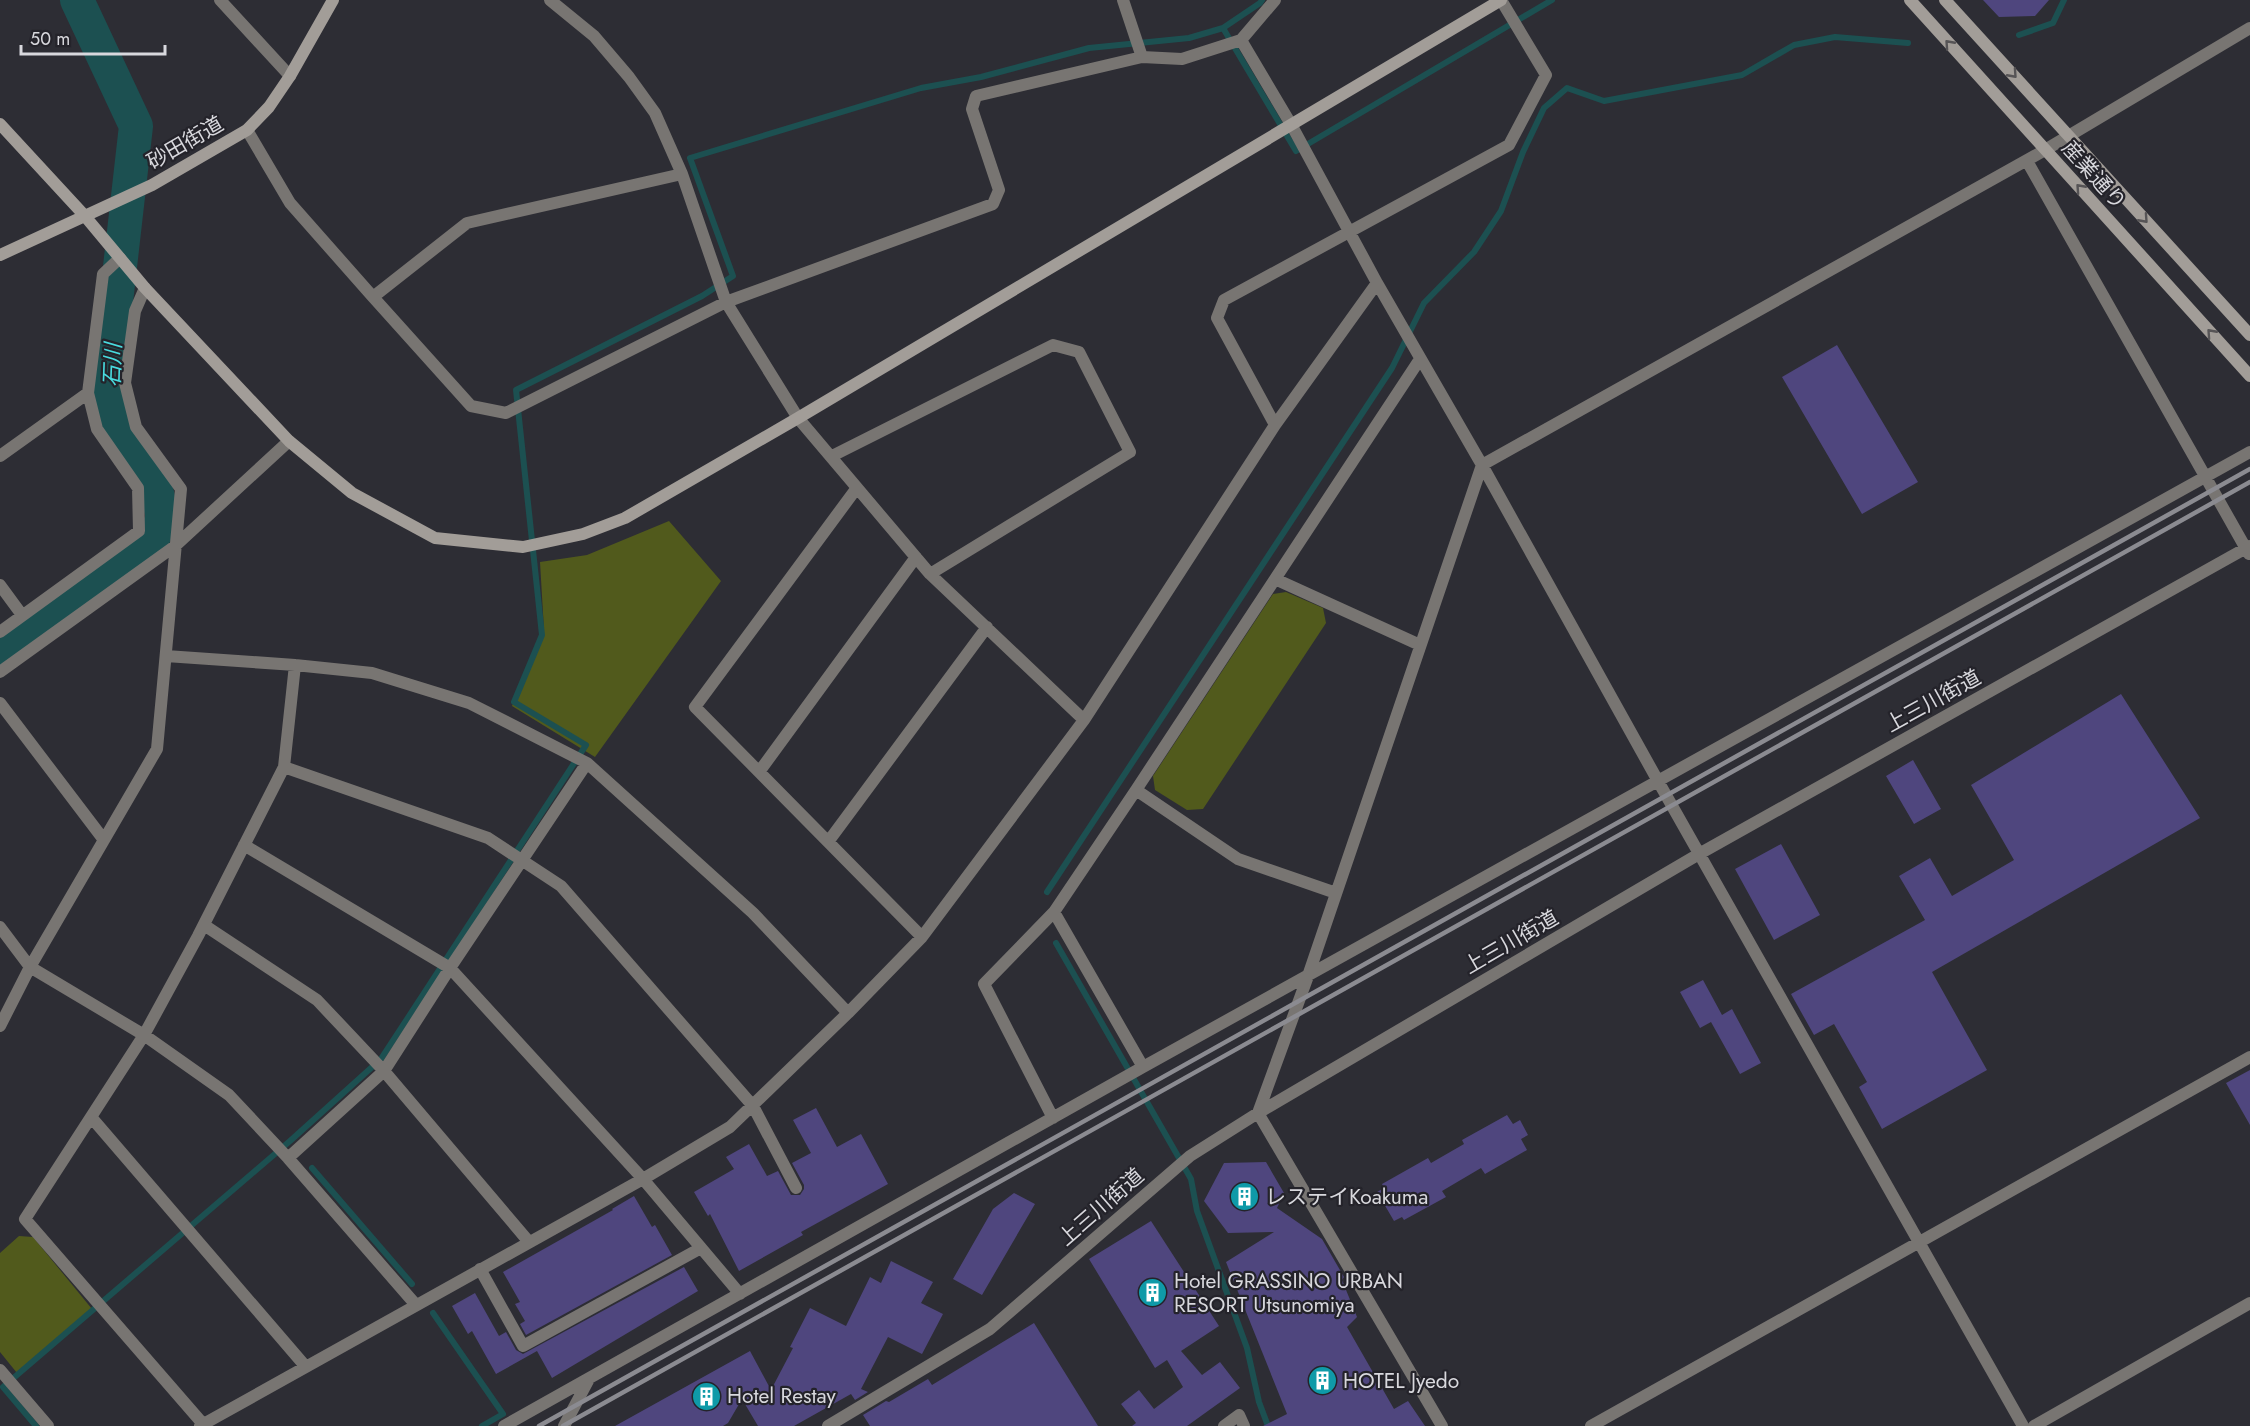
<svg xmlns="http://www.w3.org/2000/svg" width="2250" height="1426" font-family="Jost,'Noto Sans JP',sans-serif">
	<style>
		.green { fill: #515a1c }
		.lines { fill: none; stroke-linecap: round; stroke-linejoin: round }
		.stream { stroke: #1c5051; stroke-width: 6 }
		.river { stroke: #1c5051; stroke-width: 34 }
		.building { fill: #4f467e }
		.street { stroke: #787572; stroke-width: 12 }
		.secondary { stroke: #a29d98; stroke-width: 12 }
		.rail { stroke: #8b8b91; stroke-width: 4.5 }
		.oneway { stroke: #565456 }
		.labels { text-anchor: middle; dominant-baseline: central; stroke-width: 4.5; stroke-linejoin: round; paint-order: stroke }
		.street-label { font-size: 21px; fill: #d8d8dd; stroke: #24232a }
		.poi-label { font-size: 21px; fill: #d8d8dd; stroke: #24232a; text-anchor: start }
		.water-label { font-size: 22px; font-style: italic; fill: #48dbdf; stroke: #24232a }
	</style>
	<rect width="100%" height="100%" fill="#2d2d34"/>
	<path class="green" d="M669,521L721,581L595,757L512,706L544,630L540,562L587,555Z
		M1286,592L1323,608L1326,623L1203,809L1187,810L1155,790L1153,776L1273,594Z
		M19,1236L33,1237L92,1309L17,1373L0,1352V1253Z"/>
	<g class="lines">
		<path class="stream" d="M1223,28L1296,151L1552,0
			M2019,35L2053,23L2064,0
			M1047,892L1392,368L1424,303L1474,252L1501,211L1523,152L1544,108L1567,88L1604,101L1742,75L1794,45L1835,37L1908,43
			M1056,943L1191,1179L1197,1211L1247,1348L1259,1402L1268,1426
			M312,1168L412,1284
			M433,1313L503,1414L482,1426
			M36,1426L3,1387L290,1141L381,1059L586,745L514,702L542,635L516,390L702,296L733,276L690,158L921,88L981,77L1089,48L1189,38L1223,28L1260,3L1262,0"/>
		<path class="river" d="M0,652L151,542L163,518L155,485L115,426L107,381L136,126L77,0"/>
	</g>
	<path class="building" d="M1983,0H2049L2035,16L1999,17Z
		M1837,345L1918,482L1862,514L1782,377Z
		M2121,694L2200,818L1932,972L1987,1070L1882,1129L1859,1087L1867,1082L1834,1024L1814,1035L1791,994L1925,920L1899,876L1930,858L1952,896L2014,860L1971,785Z
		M1913,760L1941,809L1914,824L1886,776Z
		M1781,844L1820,915L1774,940L1735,869Z
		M1703,980L1722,1015L1732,1009L1761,1063L1740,1074L1711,1022L1700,1028L1680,992Z
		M2250,1070V1125L2226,1083Z
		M816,1108L837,1147L861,1134L888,1184L801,1232L803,1235L739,1271L710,1214L708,1216L694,1192L734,1169L726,1157L749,1144L767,1176L778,1171L791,1195H800L804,1189V1185L792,1163L811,1153L793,1120Z
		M1507,1115L1513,1124L1520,1120L1528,1135L1521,1139L1527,1150L1485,1174L1481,1168L1442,1191L1446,1197L1404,1220L1402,1217L1394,1221L1377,1192L1384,1188L1382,1184L1428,1158L1431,1163L1464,1144L1462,1140Z
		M1266,1162L1284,1193L1277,1208L1322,1239L1344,1277L1342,1280L1357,1317L1347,1327L1394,1409L1408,1401L1425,1426H1263L1287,1414L1226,1262L1274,1232L1228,1233L1204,1201L1224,1163Z
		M1014,1193L1035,1204L982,1295L953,1279L993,1209Z
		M634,1196L652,1227L655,1225L672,1255L526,1335L520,1324L525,1321L515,1304L520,1302L503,1272L613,1210L612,1209Z
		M1151,1221L1219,1326L1181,1351L1202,1375L1220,1362L1240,1388L1187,1426H1132L1136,1423L1121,1404L1139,1390L1154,1409L1183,1387L1167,1360L1155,1368L1089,1259Z
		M891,1261L933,1282L921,1303L943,1314L922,1354L888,1337L861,1389L868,1392L855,1400L851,1394L794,1426H758L742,1399L728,1423L723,1426H615L750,1351L771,1390L793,1348L790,1347L810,1308L846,1326L870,1277L881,1283Z
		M684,1267L698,1291L552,1378L537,1351L496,1374L472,1331L468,1334L452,1306L475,1293L499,1336L506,1332L516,1350L523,1354Z
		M1034,1323L1098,1426H870L863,1415L886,1401L889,1402L928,1379L932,1385Z"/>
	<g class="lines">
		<path class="street" d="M220,0L290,76
			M550,0L594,36L629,77L655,113L682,174L726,302L798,418L930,574L1084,720
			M1123,0L1142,57
			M1241,40L1275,0
			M247,130L290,203L373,297L467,223L682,174
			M2027,161L2249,554
			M1377,283L1482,465L1308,976L1258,1113L1442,1426
			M1275,425L1217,318L1224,300L1509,145L1546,75L1501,0
			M0,456L88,393
			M832,456L1053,345L1079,352L1130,452L930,574
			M856,489L695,707L922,937
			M1275,579L1420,645
			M0,585L22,615
			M0,632L139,531L138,488L97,429L88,393L103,274L120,258
			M166,656L295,665L372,673L469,703L587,763L753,913L848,1013
			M0,672L175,546L289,441
			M0,703L104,840
			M284,767L488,838L561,886L753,1106L796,1188
			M759,772L916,557
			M1136,790L1238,859L1336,893
			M828,842L987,627
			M244,845L450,968L643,1179L740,1294
			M204,925L317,1000L384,1071L529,1242
			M0,927L30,967L144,1035L229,1095L288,1158L416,1305
			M0,1026L30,967L157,749L181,489L136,427L125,383L135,311L145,288
			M1143,1067L1054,912L1136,790L1420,359
			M91,1117L306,1367
			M1053,1118L984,984L1054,912
			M288,1158L384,1071L450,968L587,763
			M480,1269L523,1346L701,1248
			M0,1370L48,1426
			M203,1424L25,1219L144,1035L198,936L284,767L295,665
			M200,1426L643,1179L730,1127L848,1013L922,937L1084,720L1275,425L1377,283L1292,126L1241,40L1182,59L1142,57L976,96L972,109L999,190L993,204L726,302L506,413L471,406L373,297
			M504,1426L1143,1067L2250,452
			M564,1426L589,1379
			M828,1426L990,1329L1190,1156L1258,1113L1699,854L2250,546
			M1224,1426L1239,1415L1244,1426
			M1591,1426L2250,1057
			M2023,1426L1658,781L1482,465L2045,150L2250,28
			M2034,1426L2250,1303"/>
		<path class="secondary" d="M1910,0L2250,376
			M1945,0L2250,335
			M0,124L84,215L145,288L289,441L352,493L435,538L523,547L583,534L625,518L798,418L1501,0
			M0,255L152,185L247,130L269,107L290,76L333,0"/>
		<path class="rail" d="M539,1426L2250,469
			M563,1426L2250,482"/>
	</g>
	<defs><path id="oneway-chevron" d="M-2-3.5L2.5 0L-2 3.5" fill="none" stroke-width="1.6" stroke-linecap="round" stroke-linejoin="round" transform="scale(1.5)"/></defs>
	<g class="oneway">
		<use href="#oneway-chevron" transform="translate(1949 44) rotate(-132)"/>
		<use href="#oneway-chevron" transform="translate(2013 74) rotate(48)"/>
		<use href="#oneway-chevron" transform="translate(2080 188) rotate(-132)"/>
		<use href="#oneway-chevron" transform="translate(2144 219) rotate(48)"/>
		<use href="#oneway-chevron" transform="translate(2211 333) rotate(-132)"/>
	</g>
	<defs>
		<symbol id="building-disc" viewBox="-11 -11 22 22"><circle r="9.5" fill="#0f9aa8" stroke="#24232a"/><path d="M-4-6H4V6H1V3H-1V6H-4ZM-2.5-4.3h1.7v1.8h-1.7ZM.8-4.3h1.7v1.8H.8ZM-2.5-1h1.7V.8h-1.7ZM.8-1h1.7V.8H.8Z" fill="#fff"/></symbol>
	</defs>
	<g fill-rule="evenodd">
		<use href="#building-disc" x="1228" y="1180" width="33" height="33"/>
		<use href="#building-disc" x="1136" y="1276" width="33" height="33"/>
		<use href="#building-disc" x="1306" y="1364" width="33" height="33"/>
		<use href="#building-disc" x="690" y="1380" width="33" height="33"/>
	</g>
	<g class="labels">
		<g class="street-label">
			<text transform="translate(185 143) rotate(-30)">砂田街道</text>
			<text transform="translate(2094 175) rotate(48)">産業通り</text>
			<text transform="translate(1933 701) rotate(-29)">上三川街道</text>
			<text transform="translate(1511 942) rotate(-30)">上三川街道</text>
			<text transform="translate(1101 1207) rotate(-41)">上三川街道</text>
		</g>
		<g class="poi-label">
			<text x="1265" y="1197">レステイKoakuma</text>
			<text x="1174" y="1281">Hotel GRASSINO URBAN<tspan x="1174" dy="24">RESORT Utsunomiya</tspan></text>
			<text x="1343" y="1381">HOTEL Jyedo</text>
			<text x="727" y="1396">Hotel Restay</text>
		</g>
		<g class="water-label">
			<text transform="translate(112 365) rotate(-88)">石川</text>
		</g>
	</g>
	<path d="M21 45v9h144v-9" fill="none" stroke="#d8d8dd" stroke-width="3"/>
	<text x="30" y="45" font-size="18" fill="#d8d8dd" stroke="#24232a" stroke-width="4.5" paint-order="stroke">50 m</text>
</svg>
